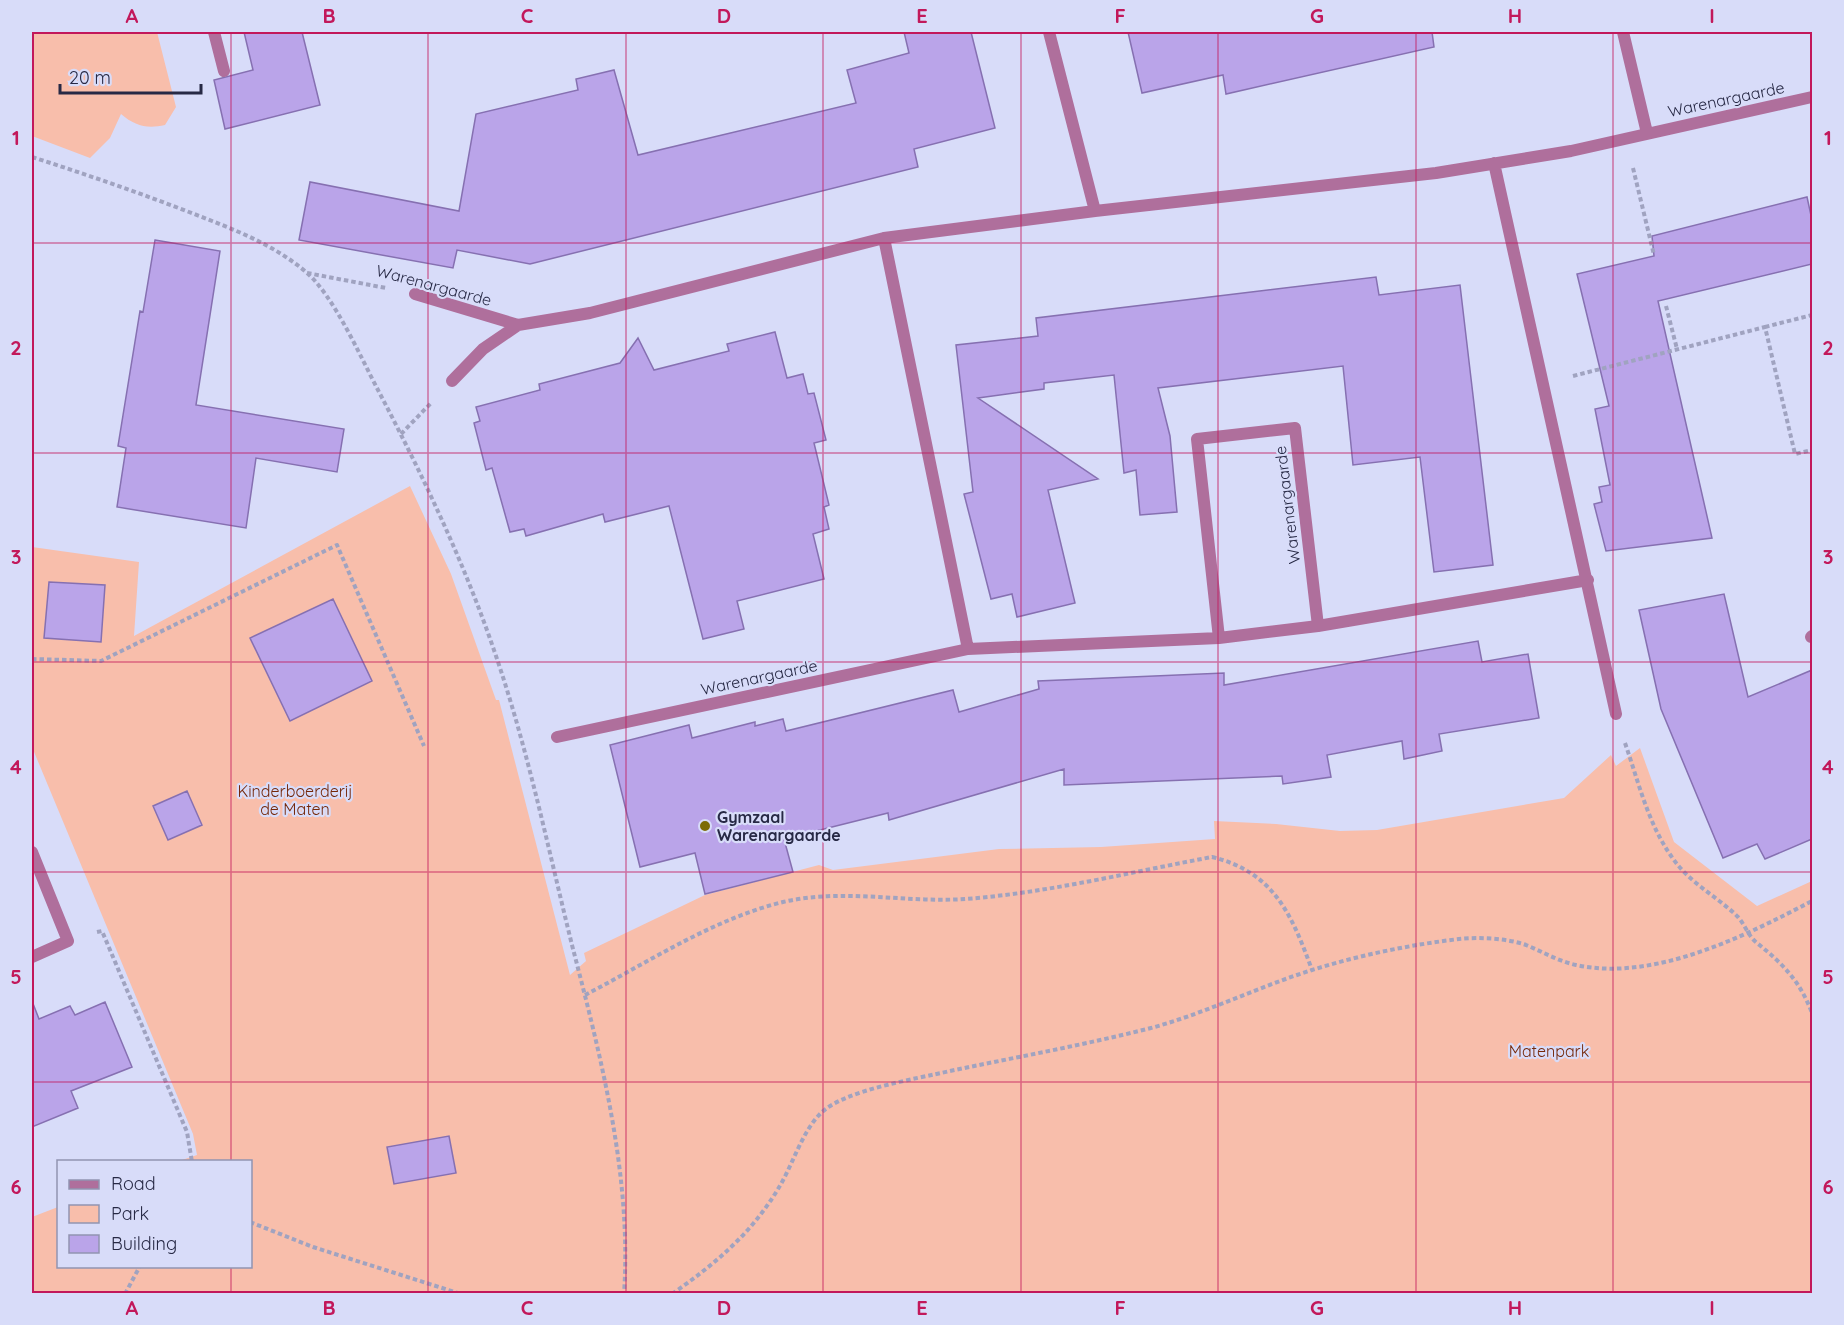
<svg xmlns="http://www.w3.org/2000/svg" width="1844" height="1325" font-family="Quicksand,sans-serif">
	<style>
		.green { fill: #f8beab }
		.building { fill: #baa4e9; stroke: #8670b1; stroke-width: 1.5 }
		.lines { fill: none; stroke-linecap: round; stroke-linejoin: round }
		.path { stroke: #a0a3c0; stroke-width: 4; stroke-dasharray: 4.5 3; stroke-linecap: butt }
		.street { stroke: #af6f9c; stroke-width: 12 }
		.grid { fill: none; stroke: #c2185b; stroke-width: 1.5; stroke-opacity: 0.55 }
		.poi-dot { fill: #7c6c06; stroke: #d8dcf9; stroke-width: 2 }
		.labels { text-anchor: middle; dominant-baseline: central; stroke-width: 4.5; stroke-linejoin: round; paint-order: stroke }
		.street-label { font-size: 16px; fill: #272945; stroke: #d8dcf9 }
		.park-label { font-size: 16px; fill: #75280a; stroke: #d8dcf9 }
		.poi-label { font-size: 16px; font-weight: bold; fill: #272945; stroke: #d8dcf9; text-anchor: start }
		.neatline { fill: none; stroke: #c2185b; stroke-width: 2 }
		.grid-label { font-size: 20px; text-anchor: middle; font-weight: bold; fill: #c2185b }
	</style>
	<rect width="100%" height="100%" fill="#d8dcf9"/>
	<path class="green" d="M32,32H157L176,107L165,125C147,129 135,126 121,114L110,138L90,158L32,136Z
		M410,486L451,574L496,700H499L570,975L586,961L584,953L705,895L819,865L833,870L999,849L1101,847L1215,839L1214,821L1276,824L1340,831L1377,830L1564,798L1611,755L1616,766L1640,748L1674,842L1757,906L1812,881V1293L32,1294V1217L58,1207V1266H250V1162L179,1161L197,1155L193,1134L32,747V547L139,562L134,636Z"/>
	<path class="building" d="M244,32H302L320,105L225,129L214,80L253,70Z
		M904,32H971L995,128L914,149L918,167L530,264L457,250L453,268L299,240L310,182L459,211L476,114L578,90L576,79L614,70L638,155L856,103L847,70L909,53Z
		M1128,32H1432L1434,47L1226,94L1223,75L1142,93Z
		M1807,197L1812,220V264L1658,301L1712,538L1606,551L1594,504L1602,502L1599,487L1610,485L1595,409L1609,406L1577,274L1654,256L1652,236Z
		M155,240L220,251L196,405L344,429L337,472L256,458L246,528L117,507L126,448L118,446L140,311L143,312Z
		M1376,277L1379,295L1460,285L1493,565L1434,572L1420,457L1353,465L1343,366L1158,388L1170,436L1177,512L1140,515L1136,470L1124,473L1114,375L1044,383V389L978,398L1098,479L1048,490L1075,603L1017,617L1012,594L991,599L964,494L973,492L956,345L1038,336L1036,318Z
		M775,332L787,378L803,374L808,394L814,393L826,440L814,443L829,505L824,507L829,529L813,534L824,579L737,601L744,629L703,639L669,506L605,522L603,514L526,536L524,529L510,532L492,468L486,470L474,423L480,421L476,407L540,390L539,384L620,363L638,338L654,370L729,351L727,344Z
		M49,582L105,585L101,642L44,638Z
		M1724,594L1748,697L1812,670V839L1765,859L1757,844L1723,858L1661,709L1639,610Z
		M333,599L372,681L290,721L250,638Z
		M1478,641L1482,662L1528,654L1539,718L1439,734L1442,751L1404,759L1402,741L1327,755L1331,777L1283,784L1282,776L1064,785V769L889,820L888,813L784,839L793,872L705,894L695,853L640,867L610,745L689,725L692,738L755,722V726L783,719L786,731L953,690L959,712L1039,689L1038,681L1224,673V685Z
		M187,791L202,825L168,840L153,806Z
		M32,1001L39,1019L70,1006L75,1015L105,1002L132,1067L71,1091L78,1108L32,1127Z
		M449,1136L456,1173L394,1184L387,1147Z"/>
	<g class="lines">
		<path class="path" d="M32,157C85,174 137,192 189,212C230,228 272,243 306,272C334,296 360,356 378,390C423,476 465,564 496,656C528,750 548,848 572,945C601,1057 632,1177 624,1294
			M1633,168L1654,255
			M307,273L386,288
			M1666,306L1677,349
			M1765,327L1812,315
			M1573,376L1765,327L1795,454L1812,450
			M401,434L432,402
			M32,659L101,661L337,545L424,746
			M1625,743C1639,783 1648,825 1674,860C1691,884 1718,897 1738,917C1745,925 1749,937 1757,943C1783,964 1800,981 1812,1013
			M97,932L102,931L187,1132L192,1162
			M585,995C649,962 713,919 783,902C843,888 904,903 965,899C1047,893 1131,872 1212,857C1274,872 1292,915 1312,970
			M250,1222L313,1247L461,1294
			M125,1294L140,1266
			M672,1294C715,1264 751,1234 778,1189C793,1165 801,1133 821,1113C844,1090 916,1079 950,1071C1017,1057 1084,1045 1151,1028C1206,1013 1258,987 1312,970C1360,955 1409,945 1459,939C1480,937 1506,938 1526,945C1543,952 1558,961 1576,965C1654,982 1745,936 1812,901"/>
		<path class="street" d="M214,32L224,71
			M1049,32L1095,211L1436,173L1571,151L1812,97
			M1623,32L1647,133
			M1494,163L1616,714
			M884,238L968,649
			M415,294L518,325
			M452,381L483,349L518,325L590,313L884,238L1095,211
			M1811,637L1812,636
			M1219,638L1197,439L1295,428L1318,626
			M557,737L968,649L1219,638L1318,626L1588,580
			M32,852L68,941L32,957"/>
	</g>
	<path class="grid" d="M231,32V1162M428,32V1294M626,32V1294M823,32V1294M1021,32V1294M1218,32V1294M1416,32V1294M1613,32V1294M32,243H1812M32,453H1812M32,662H1812M32,872H1812M32,1082H1812M231,1266V1294"/>
	<circle class="poi-dot" cx="705" cy="826" r="6"/>
	<g class="labels">
		<g class="street-label">
			<text transform="translate(1726 99) rotate(-12)">Warenargaarde</text>
			<text transform="translate(434 285) rotate(15)">Warenargaarde</text>
			<text transform="translate(1287 505) rotate(-97)">Warenargaarde</text>
			<text transform="translate(759 677) rotate(-12)">Warenargaarde</text>
		</g>
		<g class="park-label">
			<text x="295" y="791">Kinderboerderij<tspan x="295" dy="18">de Maten</tspan></text>
			<text x="1549" y="1051">Matenpark</text>
		</g>
		<g class="poi-label">
			<text x="717" y="817">Gymzaal<tspan x="717" dy="18">Warenargaarde</tspan></text>
		</g>
	</g>
	<rect width="1844" height="1325" fill="none" stroke="#d8dcf9" stroke-width="66"/>
	<rect x="57" y="1160" width="195" height="108" fill="#d8dcf9" stroke="#9194b1" stroke-width="1.5"/>
	<rect x="69" y="1180" width="30" height="9" fill="#af6f9c" stroke="#9194b1" stroke-width="1.5"/>
	<text x="111" y="1190" font-size="18" fill="#272945">Road</text>
	<rect x="69" y="1205" width="30" height="18" fill="#f8beab" stroke="#9194b1" stroke-width="1.5"/>
	<text x="111" y="1220" font-size="18" fill="#272945">Park</text>
	<rect x="69" y="1235" width="30" height="18" fill="#baa4e9" stroke="#9194b1" stroke-width="1.5"/>
	<text x="111" y="1250" font-size="18" fill="#272945">Building</text>
	<path d="M60 84v9h141v-9" fill="none" stroke="#272945" stroke-width="3"/>
	<text x="69" y="84" font-size="18" fill="#272945" stroke="#d8dcf9" stroke-width="4.5" paint-order="stroke">20 m</text>
	<rect x="33" y="33" width="1778" height="1259" class="neatline"/>
	<g class="grid-label">
		<text x="132" y="23">A</text>
		<text x="329" y="23">B</text>
		<text x="527" y="23">C</text>
		<text x="724" y="23">D</text>
		<text x="922" y="23">E</text>
		<text x="1120" y="23">F</text>
		<text x="1317" y="23">G</text>
		<text x="1515" y="23">H</text>
		<text x="1712" y="23">I</text>
		<text x="16" y="145">1</text>
		<text x="1828" y="145">1</text>
		<text x="16" y="355">2</text>
		<text x="1828" y="355">2</text>
		<text x="16" y="564">3</text>
		<text x="1828" y="564">3</text>
		<text x="16" y="774">4</text>
		<text x="1828" y="774">4</text>
		<text x="16" y="984">5</text>
		<text x="1828" y="984">5</text>
		<text x="16" y="1194">6</text>
		<text x="1828" y="1194">6</text>
		<text x="132" y="1315">A</text>
		<text x="329" y="1315">B</text>
		<text x="527" y="1315">C</text>
		<text x="724" y="1315">D</text>
		<text x="922" y="1315">E</text>
		<text x="1120" y="1315">F</text>
		<text x="1317" y="1315">G</text>
		<text x="1515" y="1315">H</text>
		<text x="1712" y="1315">I</text>
	</g>
</svg>
